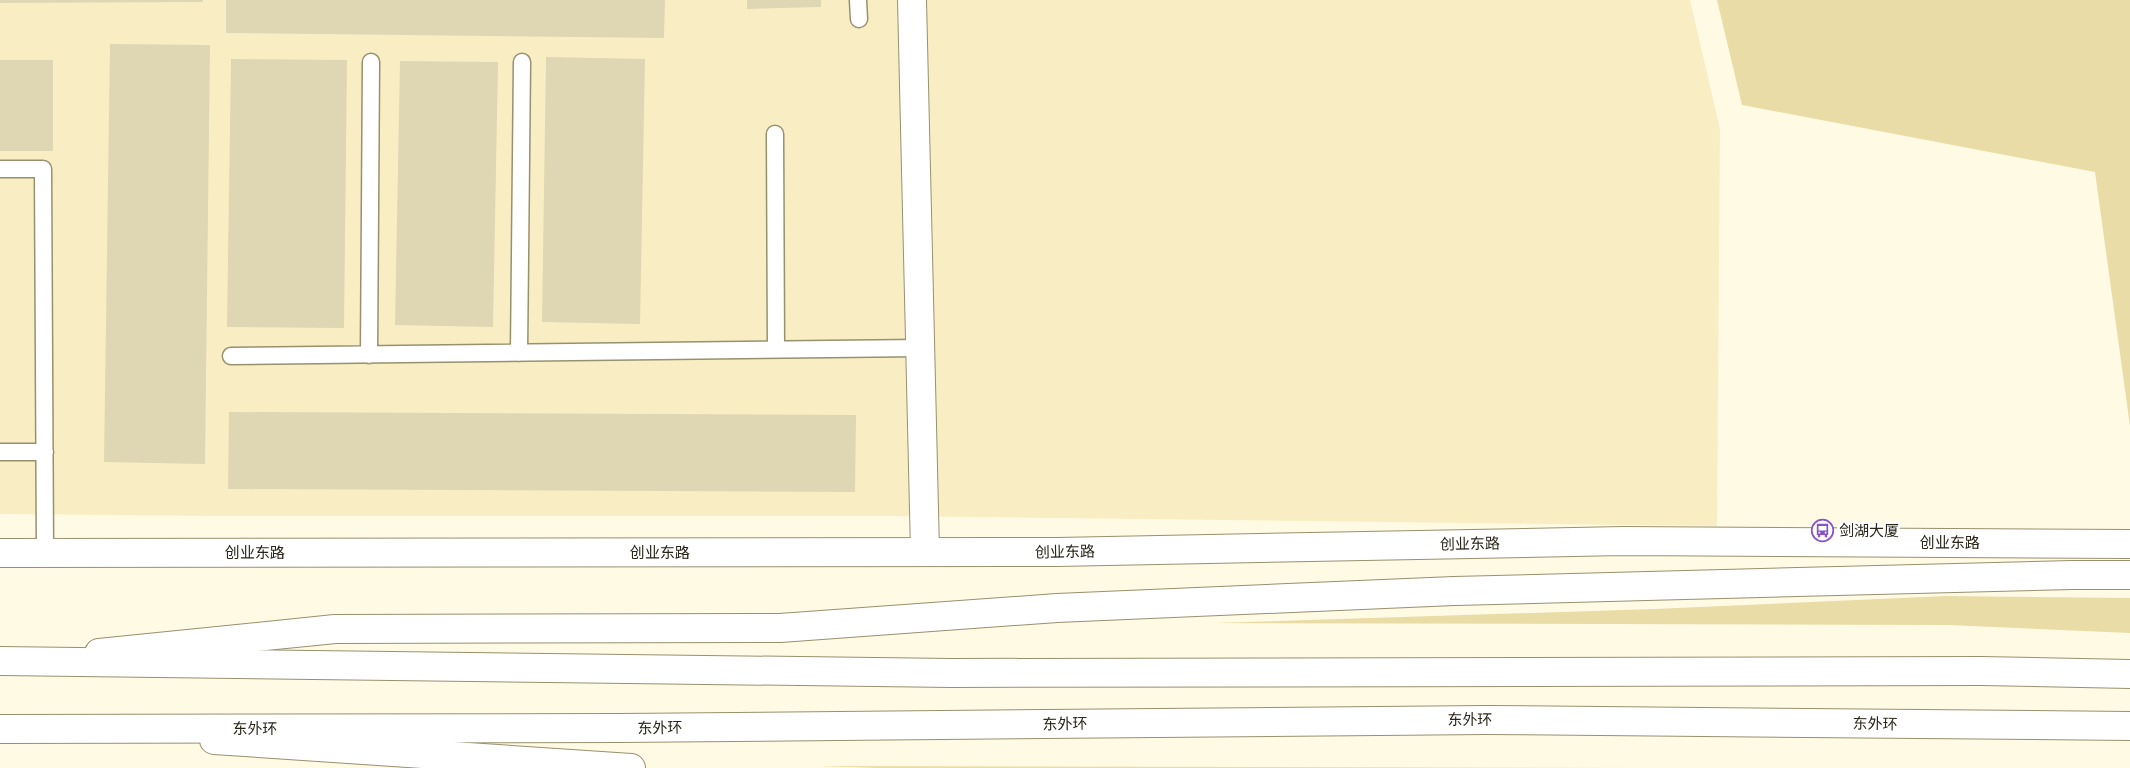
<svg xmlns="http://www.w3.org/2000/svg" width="2130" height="768" font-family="Rubik,'Noto Sans SC',sans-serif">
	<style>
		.built { fill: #f9eec3 }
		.green { fill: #eadca6 }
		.building { fill: #dfd6b3 }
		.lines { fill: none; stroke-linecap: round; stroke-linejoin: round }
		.service-casing { stroke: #98906f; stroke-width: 19 }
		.tertiary-casing { stroke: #98906f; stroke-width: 30 }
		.primary-casing { stroke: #98906f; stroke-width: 30 }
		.trunk-casing { stroke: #98906f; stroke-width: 30 }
		.service { stroke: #fff; stroke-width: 16 }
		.tertiary { stroke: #fff; stroke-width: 28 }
		.primary { stroke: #fff; stroke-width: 28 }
		.trunk { stroke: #fff; stroke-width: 28 }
		.labels { text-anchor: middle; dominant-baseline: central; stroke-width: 5; stroke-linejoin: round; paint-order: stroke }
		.poi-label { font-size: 15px; fill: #282518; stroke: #fff; text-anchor: start }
		.street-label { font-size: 15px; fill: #282518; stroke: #fff }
	</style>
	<rect width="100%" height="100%" fill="#fffae4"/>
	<path class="built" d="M0,0H1690L1720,129L1717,526L894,516H217L0,514Z"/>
	<path class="green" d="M1717,0H2130V426L2095,172L1742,105Z
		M1946,596L2130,598V633L1949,625L1214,623L1654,609Z
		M818,766L1634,768H878Z"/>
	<path class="building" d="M0,0H203V2L0,3Z
		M226,0H665L664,38L226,33Z
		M747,0H821V7L747,9Z
		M110,44L210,45L205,464L104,462Z
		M546,57L645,59L640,324L542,322Z
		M231,59L347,60L344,328L227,327Z
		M0,60H53V151H0Z
		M400,61L498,62L493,327L395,325Z
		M229,412L856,415L855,492L228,489Z"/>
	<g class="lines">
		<defs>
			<path id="service" d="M858,0L859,19
				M775,134L776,349
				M0,169H43L45,553
				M519,353L522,62
				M369,355L371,62
				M231,356L920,348
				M0,452H45"/>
			<path id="tertiary" d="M912,0L925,552
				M0,553L1057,552L1623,541L2130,544"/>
			<path id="primary" d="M99,653L335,629L780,628L1057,608L1454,591L2072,575H2130
				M214,740L631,768"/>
			<path id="trunk" d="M0,661L951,673L1981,671L2130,674
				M0,729L619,728L1486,720L2130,726"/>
		</defs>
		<use href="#service" class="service-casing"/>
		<use href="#tertiary" class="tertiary-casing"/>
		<use href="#primary" class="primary-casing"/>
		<use href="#trunk" class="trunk-casing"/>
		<use href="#service" class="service"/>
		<use href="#tertiary" class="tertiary"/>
		<use href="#primary" class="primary"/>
		<use href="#trunk" class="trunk"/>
	</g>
	<defs>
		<symbol id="bus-ring" viewBox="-11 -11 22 22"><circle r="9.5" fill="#fff" stroke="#8752ca" stroke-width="1.5"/><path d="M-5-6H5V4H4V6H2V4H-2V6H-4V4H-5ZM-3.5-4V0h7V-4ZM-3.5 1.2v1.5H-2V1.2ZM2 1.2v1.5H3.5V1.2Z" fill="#8752ca"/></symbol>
	</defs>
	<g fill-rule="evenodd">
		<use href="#bus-ring" x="1810" y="518" width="25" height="25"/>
	</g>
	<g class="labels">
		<g class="poi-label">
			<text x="1839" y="531">剑湖大厦</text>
		</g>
		<g class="street-label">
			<text x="1950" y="543">创业东路</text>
			<text transform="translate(1470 544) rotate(-1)">创业东路</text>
			<text transform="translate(1065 552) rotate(-1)">创业东路</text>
			<text x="255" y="553">创业东路</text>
			<text x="660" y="553">创业东路</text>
			<text x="1470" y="720">东外环</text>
			<text transform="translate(1065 724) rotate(-1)">东外环</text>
			<text transform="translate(1875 724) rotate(1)">东外环</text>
			<text transform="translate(660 728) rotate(-1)">东外环</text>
			<text x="255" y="729">东外环</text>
		</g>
	</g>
</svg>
